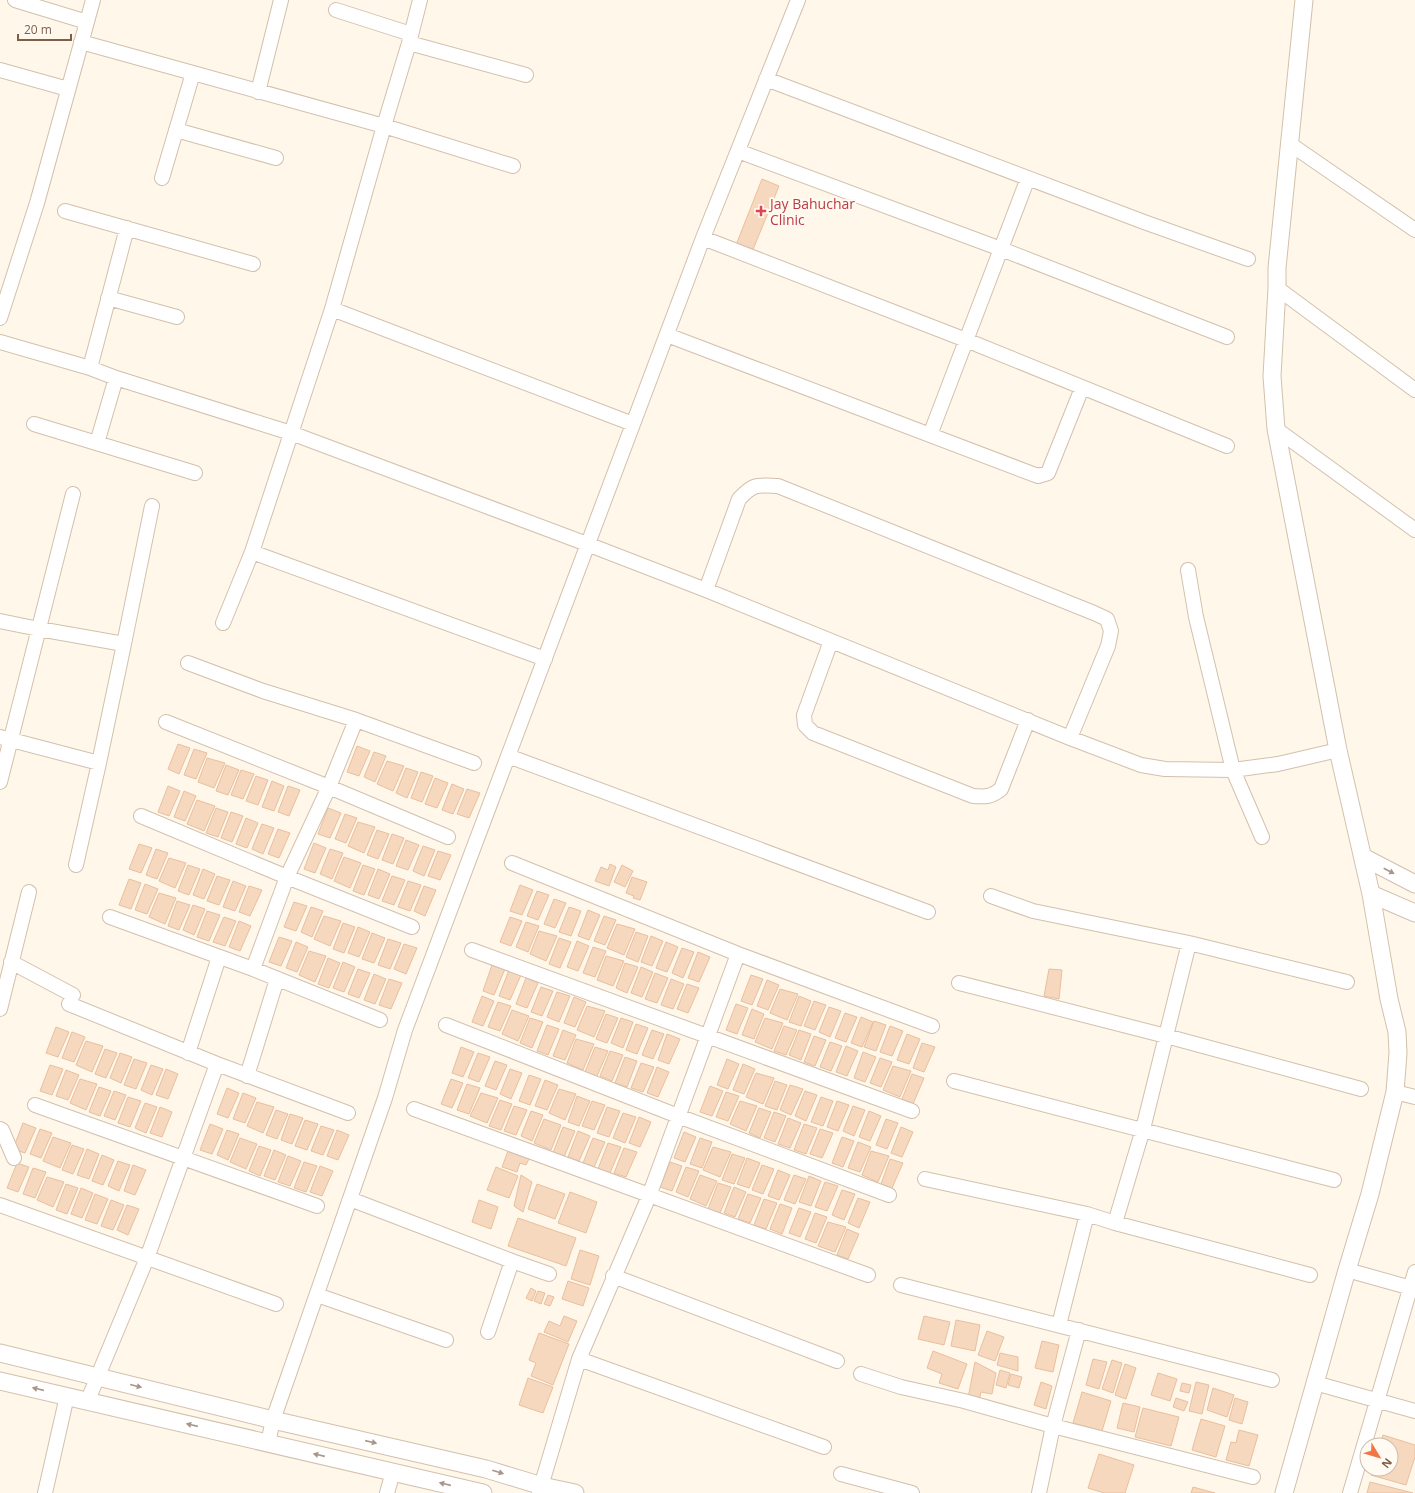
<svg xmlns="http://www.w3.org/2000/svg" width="1415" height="1493" font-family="'Open Sans',sans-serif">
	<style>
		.building { fill: #f6d8bf; stroke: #eabf9d }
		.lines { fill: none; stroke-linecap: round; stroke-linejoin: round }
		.minor-casing { stroke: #d3c0ad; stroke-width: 16 }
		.tertiary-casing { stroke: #d3c0ad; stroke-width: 19 }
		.minor { stroke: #fff; stroke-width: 14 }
		.tertiary { stroke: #fff; stroke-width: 17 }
		.oneway { fill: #aa9689 }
		.health-dot { fill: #e0444e; stroke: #fffaf2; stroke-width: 1.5 }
		.labels { text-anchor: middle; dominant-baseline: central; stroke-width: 4; stroke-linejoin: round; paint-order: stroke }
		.health-label { font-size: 14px; fill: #be3a42; stroke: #fffaf2; text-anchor: start }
	</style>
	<rect width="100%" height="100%" fill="#fef7ea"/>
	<path class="building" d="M762,179L779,186L752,252L736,245Z
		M178,744L190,748L179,774L168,769Z
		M357,746L370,751L359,776L347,772Z
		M194,749L207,753L196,779L184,775Z
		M374,752L386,756L375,782L364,777Z
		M207,758L225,763L214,788L198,782Z
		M387,761L404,766L393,791L377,784Z
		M226,765L239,770L228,795L216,791Z
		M406,768L418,772L407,798L396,793Z
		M241,770L254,774L243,799L231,795Z
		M421,772L433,776L422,802L411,798Z
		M256,776L268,780L258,805L246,801Z
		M435,778L448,783L437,808L425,804Z
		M272,781L284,786L274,811L262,807Z
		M452,784L464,789L453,814L442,810Z
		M168,786L180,791L169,816L158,812Z
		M288,786L300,790L289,816L278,812Z
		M467,789L480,793L469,818L457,814Z
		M184,791L196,796L185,821L174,817Z
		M197,800L215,806L204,831L187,824Z
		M216,808L228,812L218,837L206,833Z
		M328,808L341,813L330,838L318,834Z
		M231,812L243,816L232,842L221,838Z
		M345,814L357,818L346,843L335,839Z
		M246,818L258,823L247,848L236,844Z
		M358,822L375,827L364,853L348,846Z
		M262,824L274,828L263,854L252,849Z
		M278,829L290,833L279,858L268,854Z
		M377,830L389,834L378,859L367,855Z
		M392,834L404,838L393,864L382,860Z
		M406,840L419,845L408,870L396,866Z
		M314,843L326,848L315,873L304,869Z
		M139,844L152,848L141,873L129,869Z
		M423,846L435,850L424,876L413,871Z
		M156,849L168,853L157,879L146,875Z
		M330,849L343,853L332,879L320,874Z
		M438,851L451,855L440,880L428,876Z
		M344,857L361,863L350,888L334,881Z
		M169,858L186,863L175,888L159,881Z
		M610,864L616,867L609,886L595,881L601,867L608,870Z
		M188,865L200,869L189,895L178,891Z
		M363,865L375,869L364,895L353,891Z
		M622,865L633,871L625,887L614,882Z
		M203,869L215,874L204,899L193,895Z
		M378,869L390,874L379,899L368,895Z
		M217,876L230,880L219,905L207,901Z
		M392,876L405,880L394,905L382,901Z
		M632,877L647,882L640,900L633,898L634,896L626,893Z
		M129,879L141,883L131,909L119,905Z
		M233,881L246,886L235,911L223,907Z
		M408,881L421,885L410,911L398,907Z
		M145,884L158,889L147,914L135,910Z
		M520,885L533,890L522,915L510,911Z
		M249,886L262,890L250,916L239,912Z
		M424,886L436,890L425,916L414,911Z
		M537,891L549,895L538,920L527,916Z
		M159,893L176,898L165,924L149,917Z
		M554,899L566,903L555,928L544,924Z
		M177,901L190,905L179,930L168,926Z
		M294,902L307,906L296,931L284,927Z
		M193,905L205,909L194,935L183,930Z
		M311,907L323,911L312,937L301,932Z
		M569,907L581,911L571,936L559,932Z
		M588,910L600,915L589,940L578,936Z
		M207,911L220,915L209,941L197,937Z
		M324,916L341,921L330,946L314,939Z
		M604,916L616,920L605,945L594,941Z
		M224,917L236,921L225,946L213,942Z
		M510,917L522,921L511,946L500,942Z
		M239,921L251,926L240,951L229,947Z
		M526,922L539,926L528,952L516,947Z
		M343,923L355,927L344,953L333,949Z
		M617,924L635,929L624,955L607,948Z
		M358,927L370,932L359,957L348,953Z
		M539,931L557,936L546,961L530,954Z
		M636,932L648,936L638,962L626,957Z
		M372,933L385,938L374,963L362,959Z
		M651,936L663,941L652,966L641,962Z
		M279,937L292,941L281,966L269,962Z
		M559,938L571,942L560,968L549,964Z
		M388,939L401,943L390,969L378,965Z
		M577,941L589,946L578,971L567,967Z
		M296,942L308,947L297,972L286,968Z
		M666,942L678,947L667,972L656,968Z
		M404,944L417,948L406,974L394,969Z
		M593,947L606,951L595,977L583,973Z
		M682,948L694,952L683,978L672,973Z
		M309,951L326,956L315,982L299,975Z
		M698,952L710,957L699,982L688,978Z
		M606,956L624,961L613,986L597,980Z
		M328,958L340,963L329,988L318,984Z
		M343,962L355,967L344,992L333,988Z
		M625,963L638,967L627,993L616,988Z
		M492,965L505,969L494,995L483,991Z
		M641,967L653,972L642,997L631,993Z
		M358,969L370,973L359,998L348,994Z
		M1049,969L1062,970L1059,999L1044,996Z
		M509,970L521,975L510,1000L499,996Z
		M655,973L668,978L657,1003L645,999Z
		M374,974L386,979L375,1004L364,1000Z
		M751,975L763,979L752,1005L741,1001Z
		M526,978L538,983L527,1008L516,1004Z
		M389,979L402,983L391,1009L379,1005Z
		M671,979L684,984L673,1009L661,1005Z
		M767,980L779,985L768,1010L757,1006Z
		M687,984L699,988L688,1013L677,1009Z
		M541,987L553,991L542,1016L531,1012Z
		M780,989L798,994L787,1020L770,1013Z
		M557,992L570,996L559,1022L547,1017Z
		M482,996L494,1001L483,1026L472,1022Z
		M799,996L811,1001L801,1026L789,1022Z
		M574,997L586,1002L575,1027L564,1023Z
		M814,1001L826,1005L815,1030L804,1026Z
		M498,1002L511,1006L500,1031L488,1027Z
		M736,1004L748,1008L737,1034L726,1030Z
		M587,1006L605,1011L594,1037L577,1030Z
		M829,1007L841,1011L830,1037L819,1032Z
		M752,1009L764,1014L754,1039L742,1035Z
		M512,1010L529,1016L518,1041L502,1034Z
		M845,1013L857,1017L846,1042L835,1038Z
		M606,1014L618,1018L607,1043L596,1039Z
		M861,1017L873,1022L862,1047L851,1043Z
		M530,1018L543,1022L532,1048L520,1043Z
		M621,1018L633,1022L623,1048L611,1043Z
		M765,1018L783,1023L772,1049L755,1042Z
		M874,1021L886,1025L876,1051L864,1047Z
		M636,1024L648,1028L637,1054L626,1050Z
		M547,1025L559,1029L548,1055L537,1051Z
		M784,1026L797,1030L786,1055L774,1051Z
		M890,1026L903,1031L892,1056L880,1052Z
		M56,1027L69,1032L58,1057L46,1053Z
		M563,1030L576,1035L565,1060L553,1056Z
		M652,1030L664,1034L653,1059L642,1055Z
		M799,1030L811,1034L801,1060L789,1055Z
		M72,1032L85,1037L74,1062L62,1058Z
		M667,1034L680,1039L669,1064L658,1060Z
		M907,1034L920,1039L909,1064L897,1060Z
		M814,1036L826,1040L815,1066L804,1062Z
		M576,1039L594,1044L583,1070L567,1063Z
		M86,1041L103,1046L92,1072L76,1065Z
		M830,1042L842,1046L831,1071L820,1067Z
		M922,1043L935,1047L924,1072L913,1068Z
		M846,1046L858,1051L847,1076L836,1072Z
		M461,1047L474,1052L463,1077L452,1073Z
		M595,1047L608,1051L597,1076L585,1072Z
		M105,1049L117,1053L106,1078L95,1074Z
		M610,1051L623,1055L612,1081L600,1076Z
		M863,1052L876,1057L865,1082L854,1078Z
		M120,1053L132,1057L121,1083L110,1078Z
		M478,1053L490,1057L479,1082L468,1078Z
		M625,1057L637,1061L627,1087L615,1083Z
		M880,1058L892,1062L881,1087L870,1083Z
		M134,1059L147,1063L136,1089L124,1085Z
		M727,1059L739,1064L728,1089L717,1085Z
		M495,1061L507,1065L496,1090L485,1086Z
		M641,1063L654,1067L643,1092L631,1088Z
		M743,1064L755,1069L744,1094L733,1090Z
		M50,1065L63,1069L52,1095L40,1091Z
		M151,1065L163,1069L152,1095L141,1090Z
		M893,1066L911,1071L900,1097L883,1090Z
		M657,1067L669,1072L658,1097L647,1093Z
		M166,1069L178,1074L168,1099L156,1095Z
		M510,1069L522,1073L511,1099L500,1094Z
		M66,1070L79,1075L68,1100L56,1096Z
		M756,1073L774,1078L763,1104L746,1097Z
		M912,1074L924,1078L913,1104L902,1099Z
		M529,1075L541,1079L530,1105L519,1101Z
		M80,1079L97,1084L86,1110L70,1103Z
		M451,1079L463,1083L452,1108L441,1104Z
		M545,1080L558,1085L547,1110L535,1106Z
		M775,1081L787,1085L777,1110L765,1106Z
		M467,1084L480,1088L469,1114L457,1110Z
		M790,1085L803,1089L791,1115L780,1110Z
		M710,1086L723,1091L712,1116L700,1112Z
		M99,1087L111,1091L100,1116L89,1112Z
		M227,1088L239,1093L228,1118L217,1114Z
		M559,1089L576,1094L565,1120L549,1113Z
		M114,1091L126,1095L115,1120L104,1116Z
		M805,1091L817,1095L806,1121L795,1116Z
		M726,1092L739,1096L728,1121L716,1117Z
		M243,1093L256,1098L245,1123L233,1119Z
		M481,1093L498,1098L487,1123L470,1116Z
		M577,1096L590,1101L579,1126L568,1122Z
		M128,1097L141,1101L130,1127L118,1123Z
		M821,1097L833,1101L823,1126L811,1122Z
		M500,1100L512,1104L501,1130L489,1126Z
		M592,1101L605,1105L594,1130L582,1126Z
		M740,1101L757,1106L746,1131L730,1124Z
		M837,1101L849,1105L838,1131L827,1127Z
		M257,1102L274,1107L263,1133L247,1126Z
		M145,1103L157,1107L146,1133L135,1128Z
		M514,1106L527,1110L516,1135L504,1131Z
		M853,1106L865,1110L854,1136L843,1131Z
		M160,1107L172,1112L162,1137L150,1133Z
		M607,1107L620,1111L609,1137L597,1133Z
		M759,1108L771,1112L760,1138L749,1133Z
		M276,1110L288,1114L277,1139L266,1135Z
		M531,1111L543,1115L532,1141L521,1136Z
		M869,1111L881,1116L870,1141L859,1137Z
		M774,1112L786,1116L775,1142L764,1138Z
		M623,1113L636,1117L625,1143L613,1138Z
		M290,1114L303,1118L292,1144L281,1140Z
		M639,1117L651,1122L640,1147L629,1143Z
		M788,1118L801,1123L790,1148L778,1144Z
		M544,1119L561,1125L551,1150L534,1143Z
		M886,1119L898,1123L887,1149L876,1145Z
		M305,1120L318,1124L307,1150L295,1146Z
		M23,1123L36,1128L25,1153L13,1149Z
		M210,1124L223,1129L212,1154L200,1150Z
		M804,1124L817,1128L806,1154L794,1150Z
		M321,1126L334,1130L323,1155L311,1151Z
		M563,1127L575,1131L564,1157L553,1153Z
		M901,1127L913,1132L902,1157L891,1153Z
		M40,1129L52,1133L41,1158L30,1154Z
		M820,1129L833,1133L822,1158L810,1154Z
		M227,1130L239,1134L228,1160L217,1155Z
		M337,1130L349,1135L338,1160L327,1156Z
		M578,1131L590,1136L579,1161L568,1157Z
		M684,1132L696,1137L685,1162L674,1158Z
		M53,1137L71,1143L60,1168L43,1161Z
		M842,1137L854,1141L843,1167L832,1163Z
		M240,1138L257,1144L246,1169L230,1162Z
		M593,1138L605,1142L594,1167L583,1163Z
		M700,1138L712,1142L702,1168L690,1164Z
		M858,1142L871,1147L860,1172L848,1168Z
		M608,1143L621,1147L610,1173L598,1169Z
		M72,1145L84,1149L73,1174L62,1170Z
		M259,1146L271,1150L260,1176L249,1171Z
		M713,1147L731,1152L720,1177L703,1170Z
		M624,1148L637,1152L626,1177L614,1173Z
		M87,1149L99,1154L89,1179L77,1175Z
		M274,1150L286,1155L275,1180L264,1176Z
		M508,1151L529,1159L526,1165L520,1163L517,1172L502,1167Z
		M871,1151L889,1156L878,1182L862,1175Z
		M732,1154L745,1158L734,1184L722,1180Z
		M102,1155L114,1160L103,1185L92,1181Z
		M288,1156L301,1161L290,1186L278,1182Z
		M747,1158L760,1163L749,1188L737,1184Z
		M890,1159L903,1163L892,1188L881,1184Z
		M118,1161L130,1165L119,1191L108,1186Z
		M304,1162L317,1166L306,1192L294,1188Z
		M670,1162L682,1166L672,1191L660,1187Z
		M17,1163L29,1167L18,1192L7,1188Z
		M133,1165L146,1170L135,1195L124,1191Z
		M762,1165L774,1169L763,1194L752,1190Z
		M320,1166L333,1171L322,1196L310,1192Z
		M496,1167L518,1176L509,1198L487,1190Z
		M686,1167L699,1171L688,1197L676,1192Z
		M33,1168L46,1172L35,1198L23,1194Z
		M778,1170L790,1175L779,1200L768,1196Z
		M521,1175L532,1182L523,1212L514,1206Z
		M700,1175L717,1181L706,1206L690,1199Z
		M794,1175L806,1179L795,1204L784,1200Z
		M809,1176L821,1181L811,1206L799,1202Z
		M47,1177L64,1182L53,1207L37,1200Z
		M825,1182L838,1186L827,1211L815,1207Z
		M718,1183L731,1187L720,1213L708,1209Z
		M66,1184L78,1188L67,1214L56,1210Z
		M537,1184L565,1194L555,1219L528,1209Z
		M734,1187L746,1192L735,1217L724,1213Z
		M81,1188L93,1193L82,1218L71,1214Z
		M842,1190L855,1194L844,1220L832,1215Z
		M570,1192L597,1202L586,1233L558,1223Z
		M95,1194L108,1199L97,1224L85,1220Z
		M748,1194L761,1198L750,1223L738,1219Z
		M858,1198L870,1202L859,1228L848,1223Z
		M764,1199L777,1203L766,1229L754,1225Z
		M111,1200L124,1205L113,1230L101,1226Z
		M479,1200L498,1207L491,1229L472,1222Z
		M780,1204L792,1208L782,1234L770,1229Z
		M127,1205L139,1209L128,1235L117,1230Z
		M799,1208L811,1212L800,1237L789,1233Z
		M815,1213L827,1217L816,1243L805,1239Z
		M518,1218L576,1238L566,1266L508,1246Z
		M828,1222L846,1227L835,1252L818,1246Z
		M847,1229L859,1234L848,1259L837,1255Z
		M580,1250L599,1256L590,1285L571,1279Z
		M568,1281L589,1288L583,1306L562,1299Z
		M531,1288L536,1291L532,1301L526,1298Z
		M538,1291L545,1293L541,1304L534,1301Z
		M548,1295L554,1297L550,1306L544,1304Z
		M564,1316L577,1321L568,1342L544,1332L549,1321L560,1326Z
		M924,1316L950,1322L944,1345L918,1339Z
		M956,1320L980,1325L975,1351L951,1346Z
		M987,1331L1004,1337L995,1361L978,1355Z
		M539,1333L569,1344L553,1385L531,1376L536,1363L529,1360Z
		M1042,1341L1059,1345L1053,1372L1035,1368Z
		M933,1351L967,1364L958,1389L939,1383L942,1374L927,1368Z
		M1000,1353L1018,1357V1371L997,1365Z
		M1093,1359L1107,1362L1099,1389L1086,1385Z
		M1112,1360L1122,1363L1113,1393L1102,1389Z
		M975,1362L996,1373L992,1394L981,1392L979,1401L968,1398Z
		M1125,1364L1136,1368L1126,1399L1115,1395Z
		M1000,1370L1010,1373L1006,1388L996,1385Z
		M1158,1373L1177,1379L1170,1401L1151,1395Z
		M1011,1374L1022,1377L1019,1388L1008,1385Z
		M528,1378L553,1387L543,1413L519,1405Z
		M1041,1382L1052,1386L1046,1409L1034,1405Z
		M1196,1382L1209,1385L1202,1414L1189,1411Z
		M1182,1383L1191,1385L1189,1393L1180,1391Z
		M1213,1388L1234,1395L1227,1417L1207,1410Z
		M1082,1392L1111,1401L1102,1431L1073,1423Z
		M1176,1398L1188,1402L1184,1411L1173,1407Z
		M1235,1398L1248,1402L1242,1424L1229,1420Z
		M1123,1403L1140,1407L1134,1432L1117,1428Z
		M1143,1408L1179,1417L1171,1446L1135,1437Z
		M1201,1419L1225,1426L1216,1457L1192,1450Z
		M1239,1430L1258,1435L1249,1466L1226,1460L1231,1442L1236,1443Z
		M1383,1435L1415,1445V1457L1406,1485L1371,1475L1372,1469H1391V1445H1380Z
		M1099,1454L1134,1465L1125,1493H1104L1088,1488Z
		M1370,1482L1413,1493H1367Z
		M1193,1487L1215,1493H1191Z"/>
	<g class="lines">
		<defs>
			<path id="minor" d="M15,0L87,22
				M336,10L411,34
				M81,42L193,73
				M409,43L526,75
				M0,70L68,89
				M766,79L1144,222L1248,259
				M258,92L281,0
				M176,130L276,158
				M1290,144L1415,230
				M738,151L1001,249L1227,337
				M162,178L193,73L384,126L513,166
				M65,211L253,264
				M703,238L966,340L1227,446
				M1277,288L1415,390
				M108,298L177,317
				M332,309L384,126L409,43L420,0
				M0,318L37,203L93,0
				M667,335L1038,476L1048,473L1082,388
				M0,342L90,368L116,378L291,433L587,544L706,590L1070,738L1141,765L1165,769L1233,770L1278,764L1338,750
				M90,368L127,228
				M34,424L195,473
				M1276,429L1415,530
				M930,435L1028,178
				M97,443L116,378
				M1188,570L1196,617L1233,770L1262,837
				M706,590L739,499C754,483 757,485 778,486L1094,613L1107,619L1111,631L1108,646L1070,738
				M0,621L39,629L124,644L99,763L76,865
				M223,623L252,552
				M831,641L804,715L805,725L813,733L973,796C986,797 991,797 1001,789L1028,720
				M124,644L152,506
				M545,659L252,552L332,309L633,424
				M188,663L263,691L356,720L474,763
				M356,720L329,787L287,877L253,969L380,1020
				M166,722L329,787L448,837
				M0,737L99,763
				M508,756L928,912
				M0,782L73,494
				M141,816L287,877L412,927
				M512,863L738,954L932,1026
				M991,896L1033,911L1189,943L1347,982
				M110,917L253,969
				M472,950L912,1111
				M11,962L73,995
				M959,983L1166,1036L1361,1089
				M69,1004L217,1064L348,1113
				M0,1009L29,892
				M446,1025L678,1116L889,1195
				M188,1053L219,957
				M247,1076L277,979
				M954,1081L1334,1180
				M1395,1092L1415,1097
				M35,1105L317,1206
				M414,1109L868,1275
				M0,1129L2,1130L14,1158
				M925,1179L1087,1214L1115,1223L1310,1275
				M350,1199L512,1261L549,1274
				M0,1205L276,1304
				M1115,1223L1143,1129L1189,943
				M1347,1270L1415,1289
				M613,1276L837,1361
				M901,1285L1272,1380
				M317,1295L446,1340
				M1059,1325L1087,1214
				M488,1332L512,1261
				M579,1359L824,1447
				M861,1374L901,1387L964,1401L1053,1426L1253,1477
				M1315,1383L1415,1411
				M88,1400L147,1258L217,1064
				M268,1443L273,1420L385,1098L405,1030L703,238L798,0
				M841,1474L912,1493
				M45,1493L67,1396
				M387,1493L393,1472
				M539,1493L579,1359L649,1196L738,954
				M1039,1493L1053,1426L1079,1330
				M1350,1493L1415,1272"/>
			<path id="tertiary" d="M1363,857L1415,884
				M1371,894L1415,913
				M0,1353L273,1420L486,1469L542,1486L575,1493
				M0,1381L483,1493
				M1284,1493L1347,1270L1370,1194L1395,1092L1398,1053L1397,1032L1389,999L1371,894L1338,750L1276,429L1272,376L1277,288V268L1304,0"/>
		</defs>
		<use href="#minor" class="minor-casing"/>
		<use href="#tertiary" class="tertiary-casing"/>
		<use href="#minor" class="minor"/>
		<use href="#tertiary" class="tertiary"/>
	</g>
	<defs><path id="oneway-solid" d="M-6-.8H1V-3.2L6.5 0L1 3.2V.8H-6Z"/></defs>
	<g class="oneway">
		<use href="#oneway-solid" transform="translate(1389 871) rotate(27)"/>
		<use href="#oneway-solid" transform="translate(136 1386) rotate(14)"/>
		<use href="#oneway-solid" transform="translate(38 1389) rotate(-167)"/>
		<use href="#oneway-solid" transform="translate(192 1425) rotate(-167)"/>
		<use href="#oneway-solid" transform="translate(371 1442) rotate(13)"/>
		<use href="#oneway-solid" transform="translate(319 1455) rotate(-167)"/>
		<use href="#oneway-solid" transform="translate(498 1472) rotate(17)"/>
		<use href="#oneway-solid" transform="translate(445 1484) rotate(-167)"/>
	</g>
	<path class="health-dot" d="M759 205h4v4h4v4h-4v4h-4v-4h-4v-4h4z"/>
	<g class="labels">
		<g class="health-label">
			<text x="770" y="203">Jay Bahuchar<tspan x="770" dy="16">Clinic</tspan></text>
		</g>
	</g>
	<g transform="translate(1379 1457) rotate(128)"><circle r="19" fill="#fffaf2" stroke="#cbbcae"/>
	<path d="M0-3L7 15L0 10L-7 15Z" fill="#f17545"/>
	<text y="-6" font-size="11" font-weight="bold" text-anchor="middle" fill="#7c5e49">N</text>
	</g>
	<path d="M18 34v6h53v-6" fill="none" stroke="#7c5e49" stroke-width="2"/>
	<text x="24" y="34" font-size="12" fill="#7c5e49" stroke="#fffaf2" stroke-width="3" paint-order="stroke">20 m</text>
</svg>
